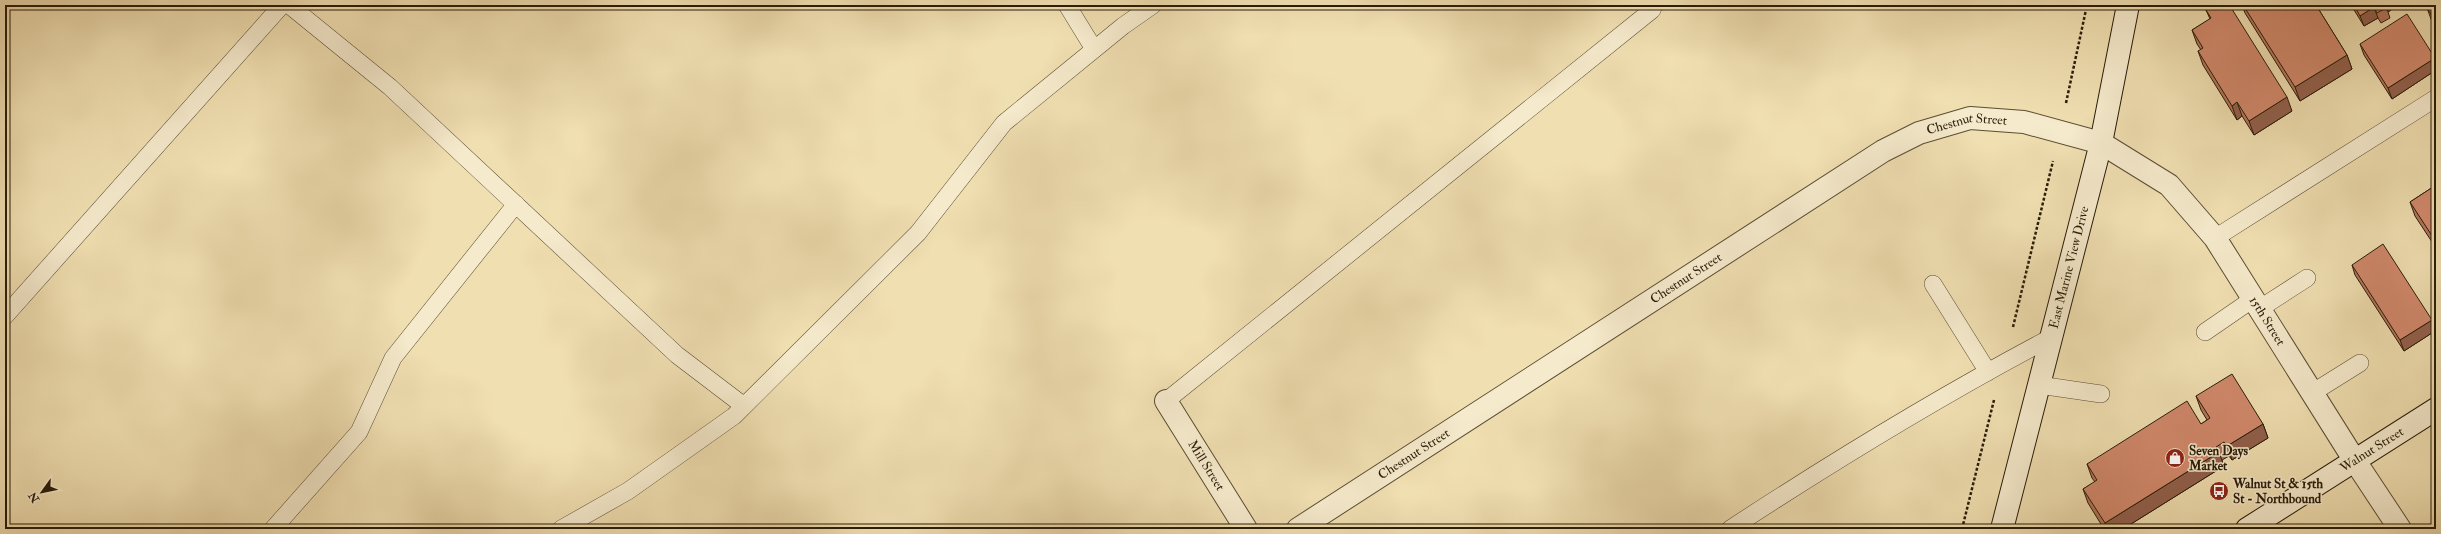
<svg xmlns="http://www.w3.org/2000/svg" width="2441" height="534" font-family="'IM FELL Double Pica',serif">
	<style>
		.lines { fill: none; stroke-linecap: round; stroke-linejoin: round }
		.service-casing { stroke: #5b4d33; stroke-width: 18 }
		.minor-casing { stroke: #5b4d33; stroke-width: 24 }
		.secondary-casing { stroke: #291c09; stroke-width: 24 }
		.path { stroke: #291c09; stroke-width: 2.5; stroke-dasharray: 3 2; stroke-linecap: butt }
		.service { stroke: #f5eacc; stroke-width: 17 }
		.minor { stroke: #f5eacc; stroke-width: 22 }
		.secondary { stroke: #f5eacc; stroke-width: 22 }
		.wall { fill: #b4765d; stroke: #291c09 }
		.shaded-wall { fill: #92604c; stroke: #291c09 }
		.building { fill: #d1896c; stroke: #291c09 }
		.labels { text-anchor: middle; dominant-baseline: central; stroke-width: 3; stroke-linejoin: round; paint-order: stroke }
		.street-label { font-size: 13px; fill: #291c09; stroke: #f5eacc }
		.poi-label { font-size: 13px; font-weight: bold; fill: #291c09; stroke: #f5eacc; text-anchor: start }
	</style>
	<rect width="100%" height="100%" fill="#f0dfb1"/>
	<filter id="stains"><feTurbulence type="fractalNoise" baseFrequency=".005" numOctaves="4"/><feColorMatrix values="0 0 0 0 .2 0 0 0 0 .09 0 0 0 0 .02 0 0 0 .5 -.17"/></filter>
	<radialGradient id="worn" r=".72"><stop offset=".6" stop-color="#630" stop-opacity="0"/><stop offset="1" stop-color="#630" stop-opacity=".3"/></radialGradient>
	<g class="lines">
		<defs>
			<path id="service" d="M289,5L390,87L677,355L744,406
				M1067,5L1094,49
				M2215,238L2436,98
				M1933,284L1988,372
				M2259,309L2307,278
				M5,316L282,5
				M2205,332L2253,299
				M2039,385L2101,394
				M2312,393L2360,363
				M1166,401L1652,10L1654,5
				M273,529L359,432L393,358L516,204
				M561,529L628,491L734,416L918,233L1004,123L1123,26L1153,5
				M1730,529C1834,461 1942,395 2052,337"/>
			<g id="minor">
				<path id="s1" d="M1166,401L1246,529"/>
				<path id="s2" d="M1298,529L1883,151L1919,133L1970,118L2024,122L2101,143L2169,185L2215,238L2355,461L2400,529"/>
			</g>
			<g id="secondary">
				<path id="s3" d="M2002,529L2101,143L2128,5"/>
				<path id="s4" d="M2247,529L2436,409"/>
			</g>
		</defs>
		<use href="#service" class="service-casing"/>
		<use href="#minor" class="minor-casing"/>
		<use href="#secondary" class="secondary-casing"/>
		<path class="path" d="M2066,103L2087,5
			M2013,327L2053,161
			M1962,529L1994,400"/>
		<use href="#service" class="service"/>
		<use href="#minor" class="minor"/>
		<use href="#secondary" class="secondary"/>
	</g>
	<path class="wall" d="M2242,5H2316L2347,55L2352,69L2300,101L2245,13Z
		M2351,5H2398L2388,12L2390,18L2381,23L2378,18L2364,26Z
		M2436,5V27L2431,19L2427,8Z
		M2206,10L2292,111L2254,135L2242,116L2237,120L2203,65L2198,51L2201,50L2197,44L2192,30L2210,19Z
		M2360,44L2435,58L2436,62V70L2392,99L2364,55Z
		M2436,185V248L2415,216L2410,202Z
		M2352,265L2435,331L2404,351L2355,275Z
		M2196,396L2263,424L2268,438L2232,460L2229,456L2222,460L2224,466L2123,529H2104L2088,503L2083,489L2095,482L2092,478L2087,464L2201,424L2207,420L2201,410Z
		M2436,469V481L2433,472Z"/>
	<path class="shaded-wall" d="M2384,5H2398L2388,12L2386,8Z
		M2374,7L2378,18L2364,26L2360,16Z
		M2347,55L2352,69L2300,101L2295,87Z
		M2435,58L2436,62V70L2392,99L2388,88Z
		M2287,97L2292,111L2254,135L2249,121Z
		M2237,102L2242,116L2237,120L2232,106Z
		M2432,320L2435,331L2404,351L2400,340Z
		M2263,424L2268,438L2232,460L2227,446Z
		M2219,452L2224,466L2123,529H2107L2105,523Z"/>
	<path class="building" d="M2215,5H2225L2227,8L2230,6L2287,97L2249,121L2237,102L2232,106L2198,51L2203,48L2192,30L2211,18L2206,10Z
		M2243,5H2316L2347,55L2295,87Z
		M2354,5H2384L2386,8L2377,13L2374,7L2360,16Z
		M2432,5H2436V22L2427,8Z
		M2407,14L2435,58L2388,88L2360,44Z
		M2436,185V242L2410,202Z
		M2383,244L2432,320L2400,340L2352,265Z
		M2232,374L2263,424L2227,446L2224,442L2216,447L2219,452L2105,523L2083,489L2097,480L2087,464L2187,401L2201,424L2210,418L2196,396Z
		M2436,469V477L2433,472Z"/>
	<defs>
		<symbol id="shop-disc" viewBox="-11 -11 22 22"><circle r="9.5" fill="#8f2418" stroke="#f5eacc"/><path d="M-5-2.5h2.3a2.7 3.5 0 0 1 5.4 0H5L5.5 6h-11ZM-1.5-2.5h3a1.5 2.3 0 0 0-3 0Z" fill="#fff"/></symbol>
		<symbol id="bus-disc" viewBox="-11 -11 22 22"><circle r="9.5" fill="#8f2418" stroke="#f5eacc"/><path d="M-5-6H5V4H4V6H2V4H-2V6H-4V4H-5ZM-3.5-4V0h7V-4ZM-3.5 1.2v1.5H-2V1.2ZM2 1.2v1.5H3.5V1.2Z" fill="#fff"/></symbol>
	</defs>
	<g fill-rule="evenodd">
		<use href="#shop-disc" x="2164" y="447" width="22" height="22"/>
		<use href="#bus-disc" x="2208" y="480" width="22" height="22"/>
	</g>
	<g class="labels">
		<g class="street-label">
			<text stroke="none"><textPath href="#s2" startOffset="786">Chestnut Street</textPath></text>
			<text stroke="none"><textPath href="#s3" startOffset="270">East Marine View Drive</textPath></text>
			<text stroke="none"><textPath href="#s2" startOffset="462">Chestnut Street</textPath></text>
			<text stroke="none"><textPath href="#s2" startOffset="1172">15th Street</textPath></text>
			<text stroke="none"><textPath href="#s4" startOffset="148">Walnut Street</textPath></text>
			<text stroke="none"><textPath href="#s2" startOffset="138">Chestnut Street</textPath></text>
			<text stroke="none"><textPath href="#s1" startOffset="76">Mill Street</textPath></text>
		</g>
		<g class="poi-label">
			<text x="2189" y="451">Seven Days<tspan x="2189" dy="15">Market</tspan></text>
			<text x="2233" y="484">Walnut St &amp; 15th<tspan x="2233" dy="15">St - Northbound</tspan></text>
		</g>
	</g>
	<rect width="2441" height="534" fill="none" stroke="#f0dfb1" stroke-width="20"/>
	<rect x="6" y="6" width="2429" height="522" fill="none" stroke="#291c09" stroke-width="2"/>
	<rect x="10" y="10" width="2421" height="514" fill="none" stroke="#291c09"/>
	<g transform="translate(42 492) rotate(237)" stroke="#f5eacc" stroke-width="3" paint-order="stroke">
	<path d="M0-3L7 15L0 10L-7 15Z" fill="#291c09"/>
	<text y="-6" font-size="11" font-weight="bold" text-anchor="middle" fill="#291c09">N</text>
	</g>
	<rect width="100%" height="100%" filter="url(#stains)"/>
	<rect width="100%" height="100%" fill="url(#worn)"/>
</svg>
